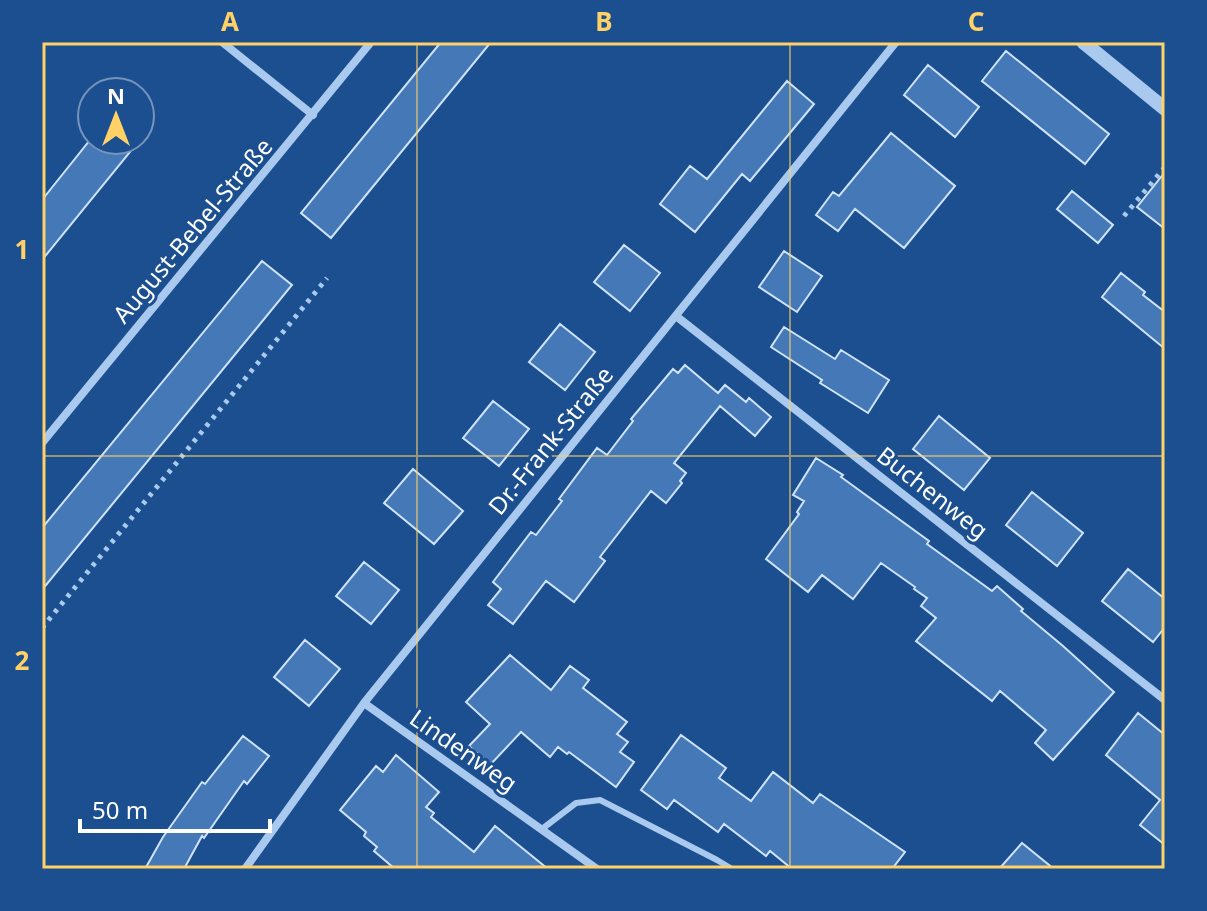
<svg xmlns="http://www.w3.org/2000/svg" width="1207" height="911" font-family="'Noto Sans',sans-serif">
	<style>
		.building { fill: #4478b7; stroke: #cfe3fa; stroke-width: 2 }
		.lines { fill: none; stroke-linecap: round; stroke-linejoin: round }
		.path { stroke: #a9c9ee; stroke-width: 5; stroke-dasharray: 4 6; stroke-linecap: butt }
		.service { stroke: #a9c9ee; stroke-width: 6 }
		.minor { stroke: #a9c9ee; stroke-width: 8 }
		.tertiary { stroke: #a9c9ee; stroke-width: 14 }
		.grid { fill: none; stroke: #ffd166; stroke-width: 2; stroke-opacity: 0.55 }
		.labels { text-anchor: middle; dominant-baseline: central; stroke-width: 6; stroke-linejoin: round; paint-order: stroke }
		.street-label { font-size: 24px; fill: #fff; stroke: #1b4f8f }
		.neatline { fill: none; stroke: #ffd166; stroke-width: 3 }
		.grid-label { font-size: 26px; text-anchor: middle; font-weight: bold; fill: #ffd166 }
	</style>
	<rect width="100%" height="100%" fill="#1b4f8f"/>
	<path class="building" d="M441,42H491L331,238L301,213Z
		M1006,51L1109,134L1085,164L982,81Z
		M928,65L979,107L955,137L904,95Z
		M787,81L814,104L750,181L742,174L695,232L660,204L690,166L707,179Z
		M891,133L955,186L904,248L855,209L838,231L816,215L833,192L839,196Z
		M90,140H115L130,152L42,260V200Z
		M1165,172V229L1137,207Z
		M1072,191L1113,225L1098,243L1057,209Z
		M624,245L660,273L630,311L594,282Z
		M784,251L822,276L797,312L759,287Z
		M262,261L292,285L42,590V528Z
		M1121,273L1145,292L1143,295L1165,312V349L1102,297Z
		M560,324L595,352L565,390L529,362Z
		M784,327L835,359L841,350L889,380L868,413L820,383L822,380L771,347Z
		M685,365L718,393L725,385L746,402L749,398L771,417L755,436L720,406L674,463L686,473L680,481L682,483L666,503L651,491L600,557L605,561L574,602L546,581L513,624L488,605L501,589L493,582L531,532L536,535L562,501L559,499L597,448L607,455L633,421L631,419L673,369L678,373Z
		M493,401L529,429L499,466L463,438Z
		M939,416L990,458L964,490L913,449Z
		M816,458L843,475L841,477L929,541L927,544L992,591L997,586L1023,609L1021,611L1063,646L1114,692L1053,760L1035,743L1046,730L1000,691L992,701L916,641L936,618L921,606L927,598L914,589L915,587L881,563L853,599L822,575L808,592L766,559L799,514L797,512L804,501L793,495Z
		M413,469L463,511L434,544L384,503Z
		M1032,492L1083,533L1057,566L1006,525Z
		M364,562L399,590L371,624L336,596Z
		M1128,569L1165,599V627L1153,642L1102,601Z
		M305,640L340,669L309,706L274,677Z
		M510,655L551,690L570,666L589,680L583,688L627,722L617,734L628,742L620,752L634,762L616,787L569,752L567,754L558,747L550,757L521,732L490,765L469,746L490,724L466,702Z
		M1138,713L1165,735V845L1140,825L1160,800L1106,755Z
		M681,735L726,768L719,778L751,801L773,772L813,803L820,794L905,852L892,869H792L770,851L766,856L724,824L718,832L674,800L667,809L641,790Z
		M243,736L269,756L247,784L244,781L204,838L202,836L184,869H145L163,837L202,782L205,784Z
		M396,755L439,792L426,807L434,813L431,817L474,852L495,826L548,869H395L374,851L377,847L364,836L366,832L340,810L376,766L383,772Z
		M1022,843L1054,869H999Z"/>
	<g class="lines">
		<path class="path" d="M1124,216L1165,167
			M42,628L327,278"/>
		<path class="service" d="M542,829L576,803L600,800L717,860L732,869"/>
		<path class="minor" d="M222,42L313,115
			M676,316L1165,700
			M42,443L371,42
			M364,703L597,869
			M245,869L364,703L896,42"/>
		<path class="tertiary" d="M1083,42L1165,109"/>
	</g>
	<path class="grid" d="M417,42V869M790,42V869M42,456H1165"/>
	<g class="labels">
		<g class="street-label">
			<text transform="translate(192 230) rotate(-50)">August-Bebel-Straße</text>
			<text transform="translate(550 440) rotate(-51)">Dr.-Frank-Straße</text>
			<text transform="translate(933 492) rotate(38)">Buchenweg</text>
			<text transform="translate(464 750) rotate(35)">Lindenweg</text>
		</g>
	</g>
	<rect width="1207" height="911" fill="none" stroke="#1b4f8f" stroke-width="88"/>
	<g transform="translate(116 116)"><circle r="38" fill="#1b4f8f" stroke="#7695bc" stroke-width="2"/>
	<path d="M0-6L14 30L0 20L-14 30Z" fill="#ffd166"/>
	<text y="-12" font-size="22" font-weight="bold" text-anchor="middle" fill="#ffffff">N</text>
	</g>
	<path d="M80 819v12h190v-12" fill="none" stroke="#ffffff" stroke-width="4"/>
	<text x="92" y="819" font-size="24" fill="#ffffff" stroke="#1b4f8f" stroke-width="6" paint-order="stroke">50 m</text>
	<rect x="44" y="44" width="1119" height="823" class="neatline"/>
	<g class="grid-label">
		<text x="230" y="31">A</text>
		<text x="604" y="31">B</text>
		<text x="976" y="31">C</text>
		<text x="22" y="259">1</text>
		<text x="22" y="670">2</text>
	</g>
</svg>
